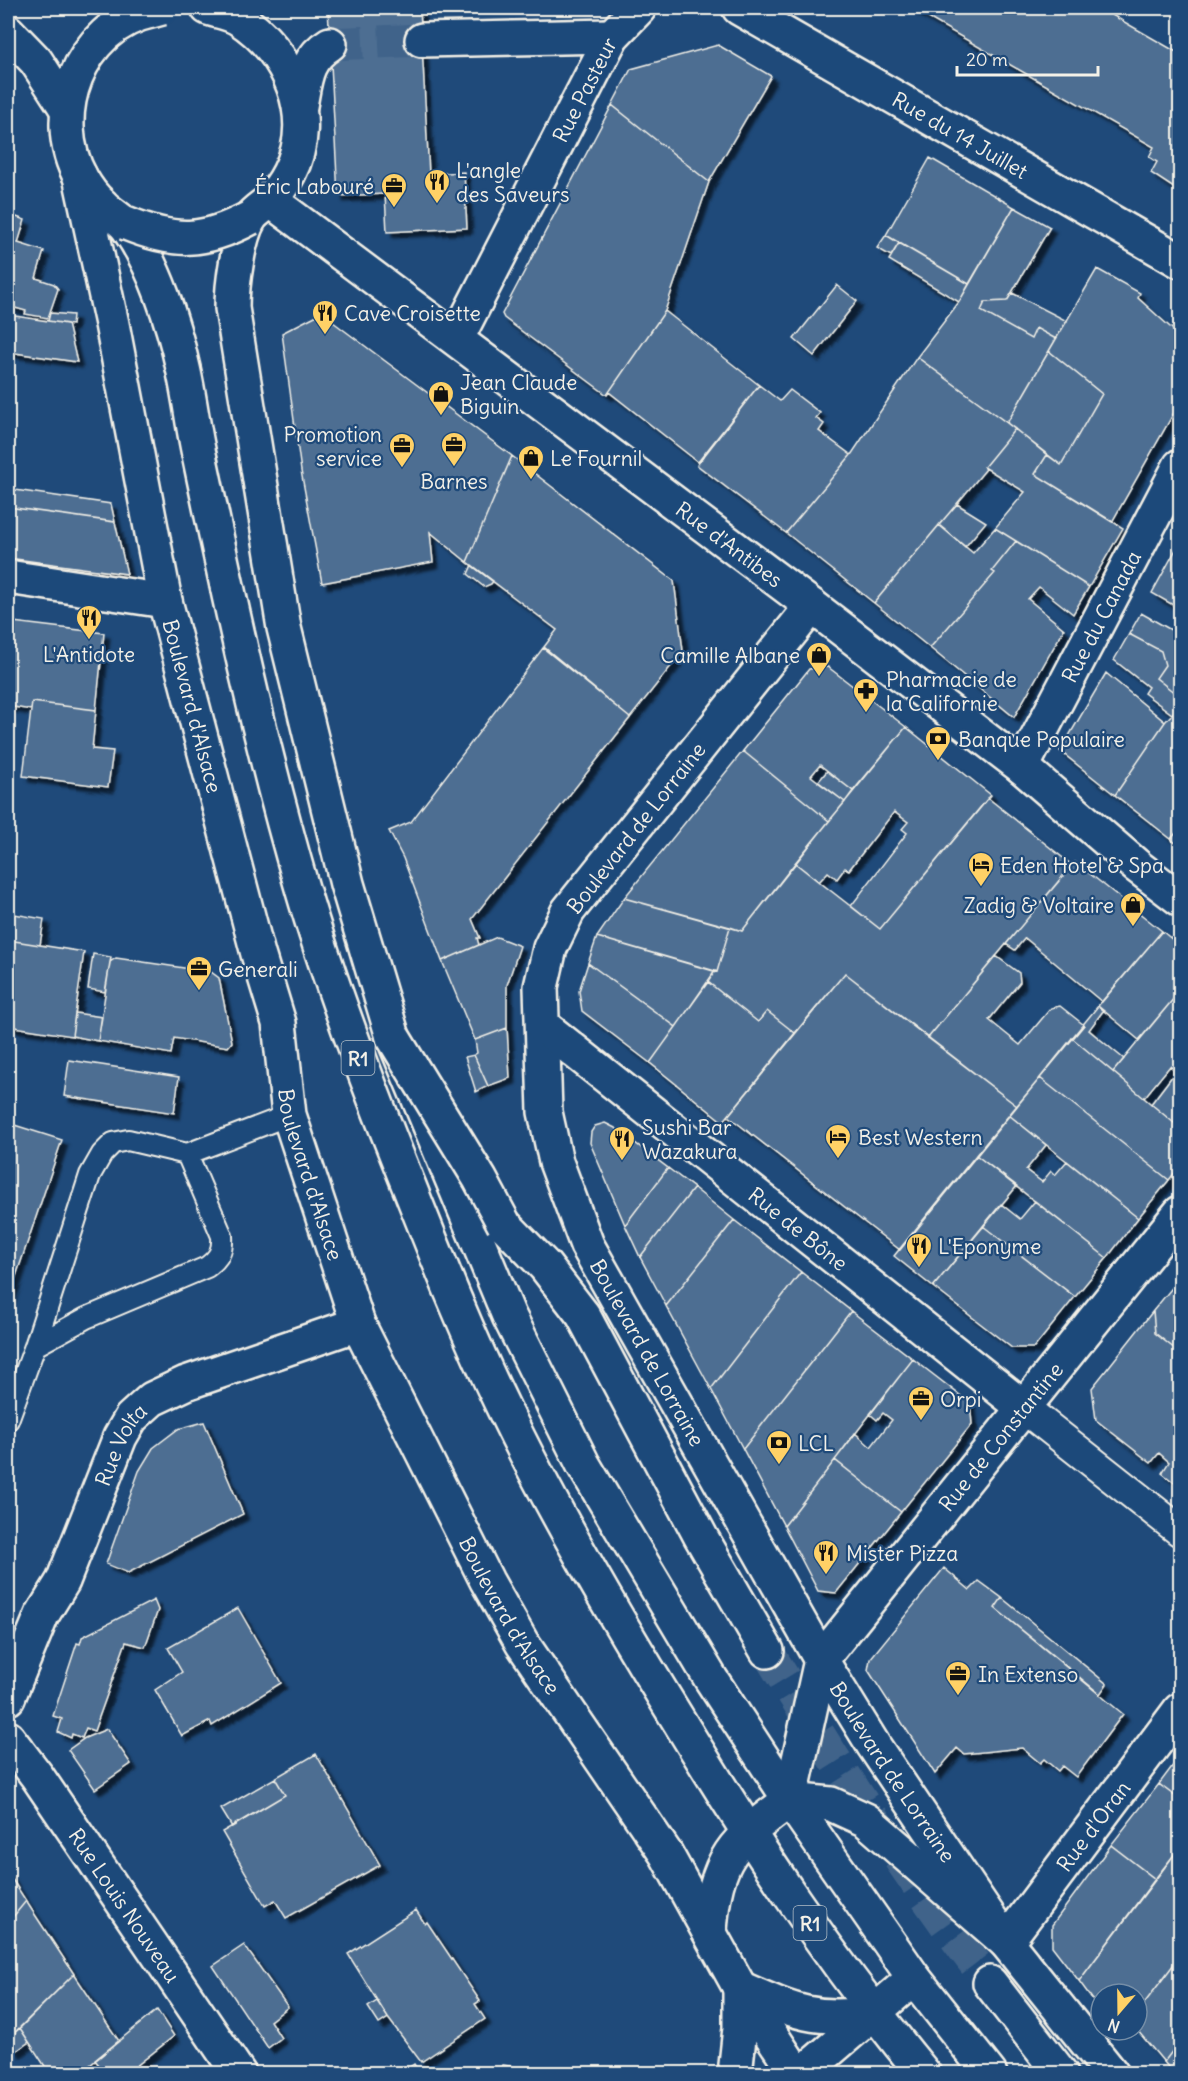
<svg xmlns="http://www.w3.org/2000/svg" width="1188" height="2081" font-family="Delius,sans-serif">
	<style>
		.building { fill: #4d6e92; stroke: #f4f1e8; stroke-width: 1.5; filter: url(#shadow) }
		.lines { fill: none; stroke-linecap: round; stroke-linejoin: round }
		.minor-tunnel { stroke: #3f638a; stroke-width: 33; stroke-dasharray: 33 16; stroke-linecap: butt }
		.service-casing { stroke: #f4f1e8; stroke-width: 24 }
		.pedestrian-casing { stroke: #f4f1e8; stroke-width: 34 }
		.minor-casing { stroke: #f4f1e8; stroke-width: 38 }
		.tertiary-casing { stroke: #f4f1e8; stroke-width: 38 }
		.primary-casing { stroke: #f4f1e8; stroke-width: 38 }
		.trunk-casing { stroke: #f4f1e8; stroke-width: 38 }
		.service { stroke: #1f4a7a; stroke-width: 20 }
		.pedestrian { stroke: #1f4a7a; stroke-width: 30 }
		.minor { stroke: #1f4a7a; stroke-width: 33 }
		.tertiary { stroke: #1f4a7a; stroke-width: 33 }
		.primary { stroke: #1f4a7a; stroke-width: 33 }
		.trunk { stroke: #1f4a7a; stroke-width: 33 }
		.minor-bridge-casing { stroke: #f4f1e8; stroke-width: 38; stroke-linecap: butt }
		.trunk-bridge-casing { stroke: #f4f1e8; stroke-width: 38; stroke-linecap: butt }
		.minor-bridge { stroke: #1f4a7a; stroke-width: 33 }
		.trunk-bridge { stroke: #1f4a7a; stroke-width: 33 }
		.labels { text-anchor: middle; dominant-baseline: central; stroke-width: 4.5; stroke-linejoin: round; paint-order: stroke }
		.shield { fill: #1f4a7a; stroke: #b4bfc7; stroke-width: 1.5 }
		.shield-label { font-size: 20px; font-weight: bold; fill: #f4f1e8 }
		.street-label { font-size: 21px; fill: #f4f1e8; stroke: #1f4a7a }
		.poi-label { font-size: 21px; fill: #f4f1e8; stroke: #1f4a7a; text-anchor: start }
	</style>
	<defs>
		<filter id="shadow"><feDropShadow dx="5.5" dy="5.5" stdDeviation="1.5" flood-color="#0009"/></filter>
	</defs>
	<rect width="100%" height="100%" fill="#1f4a7a"/>
	<filter id="ink" filterUnits="userSpaceOnUse"><feTurbulence type="fractalNoise" baseFrequency=".0167" numOctaves="2"/><feDisplacementMap in="SourceGraphic" scale="12" xChannelSelector="R" yChannelSelector="G"/><feConvolveMatrix kernelMatrix="1 2 1 2 8 2 1 2 1" color-interpolation-filters="sRGB"/></filter>
	<g filter="url(#ink)">
		<path class="building" d="M328,8H420L429,174L464,172L467,228L387,232L385,194L338,196Z
			M911,8H1100L1180,54V192L1151,173L1157,162L1149,157L1154,147Z
			M718,45L771,76L709,182L612,105L631,69Z
			M612,105L709,182L665,311L607,395L504,318L502,314Z
			M930,158L1014,207L969,284L886,235Z
			M1014,207L1050,227L1007,301L985,302L981,311L1031,339L1036,328L1056,339L1007,423L917,357L959,302Z
			M8,214L25,220L18,243L44,251L36,278L54,284L58,289L48,318L25,314L26,311L8,306Z
			M886,235L899,243L891,256L877,248Z
			M899,243L969,284L959,302L889,260Z
			M1097,269L1140,293L1138,298L1180,336V402L1112,522L1035,474L1047,455L1061,465L1102,394L1049,351Z
			M837,285L857,301L814,356L794,339Z
			M1012,293L1067,321L1056,339L1036,328L1031,339L981,311L985,302L1007,301Z
			M665,311L759,385L698,462L609,392Z
			M50,313L73,315L72,325L48,321Z
			M321,313L512,456L467,562L430,532L433,562L322,583L301,471L282,333Z
			M8,315L68,324L77,362L8,352Z
			M1049,351L1102,394L1061,465L1007,423Z
			M917,357L1015,429L984,467L986,469L874,603L786,533L851,455Z
			M759,385L780,401L790,390L820,413L816,418L824,424L819,431L851,455L786,533L697,465Z
			M1015,429L1047,455L1035,474L1123,528L1089,587L995,528L1025,492L984,467Z
			M512,456L674,581L683,651L630,718L544,647L557,630L467,562Z
			M8,489L111,504L115,522L8,507Z
			M957,504L986,522L965,547L939,525Z
			M8,507L115,522L127,574L8,558Z
			M939,525L973,553L995,528L1016,541L992,571L995,573L930,648L874,603Z
			M1016,541L1089,587L1073,614L1039,587L1028,599L1064,629L1014,717L930,648L995,573L992,571Z
			M1180,542V609L1152,593Z
			M472,565L493,581L491,584L484,587L468,574Z
			M1141,613L1180,635V697L1156,678L1165,665L1161,651L1129,634Z
			M13,622L104,633L96,710L32,702L31,710L8,706V666Z
			M1129,634L1161,651L1165,665L1156,678L1180,697V705L1172,714L1144,693L1148,687L1114,660Z
			M543,648L630,718L472,919L480,938H477L479,945L442,961L403,858L389,831L411,822Z
			M828,667L906,727L853,791L820,765L811,776L845,802L829,821L743,751L809,669Z
			M1106,673L1165,722L1115,795L1060,751Z
			M32,702L96,710L92,749L113,751L108,787L23,776Z
			M1180,705V828L1171,839L1115,795L1165,722Z
			M906,727L991,795L880,929L851,906L907,833L902,829L908,822L894,812L849,870L845,868L837,879L828,872L819,882L795,863Z
			M743,751L829,821L742,931L624,898Z
			M827,771L853,791L845,802L818,782Z
			M988,798L1072,865L928,1038L845,973L795,1033L767,1011L758,1022L708,982L715,971L717,972L730,927L742,931L795,863L880,929Z
			M1180,828V847L1171,839Z
			M1075,862L1162,931L1102,1002L1025,938L1015,950L1006,944Z
			M624,898L730,927L717,972L597,937Z
			M8,913L44,919L40,945L8,940Z
			M1162,931L1180,946V991L1139,1040L1098,1006Z
			M497,937L520,946L507,985V1028L475,1040L442,961Z
			M597,937L715,971L676,1027L588,963Z
			M8,940L84,952L72,1036L8,1026Z
			M93,954L111,957L105,992L88,989Z
			M996,956L1019,973L1020,982L989,1020L1020,1045L1051,1008L1060,1006L1084,1025L1017,1106L928,1038Z
			M116,958L211,972L219,978L232,1042L228,1047L174,1038L171,1054L98,1041L110,962Z
			M588,963L676,1027L650,1063L582,1011L579,991Z
			M845,973L1017,1106L900,1250L728,1116Z
			M708,982L758,1022L767,1011L795,1033L723,1122L650,1063Z
			M1180,991V1128L1151,1104L1176,1071L1170,1066L1144,1098L1113,1072Z
			M1098,1006L1103,1011L1089,1030L1124,1059L1113,1072L1072,1038Z
			M75,1013L102,1017L98,1041L72,1036Z
			M507,1028L510,1078L488,1086L474,1055L477,1053L475,1040Z
			M1072,1038L1180,1128V1166L1169,1180L1040,1078Z
			M474,1055L488,1086L476,1092L465,1057Z
			M69,1060L179,1077L174,1113L64,1096Z
			M1040,1078L1169,1180L1138,1218L1009,1115Z
			M1009,1115L1046,1145L1026,1170L1042,1182L1051,1171L1055,1175L1067,1161L1138,1218L1107,1258L976,1155Z
			M8,1123L62,1140L8,1300Z
			M605,1123L615,1128L668,1168L625,1225L590,1143L591,1132L595,1126Z
			M976,1155L1017,1186L933,1287L894,1256Z
			M668,1168L694,1188L640,1257L625,1225Z
			M694,1188L734,1220L666,1306L640,1257Z
			M1035,1201L1107,1258L1075,1297L983,1226L1001,1204L1020,1219Z
			M734,1220L801,1272L711,1389L666,1306Z
			M983,1226L1075,1297L1034,1348H1012L933,1287Z
			M801,1272L851,1311L743,1449L711,1389Z
			M1180,1278V1353L1155,1333L1153,1311Z
			M851,1311L913,1359L784,1526L743,1449Z
			M1153,1311L1155,1333L1180,1353V1487L1162,1473L1169,1462L1159,1453L1151,1463L1096,1420L1092,1388Z
			M913,1359L970,1403L972,1424L901,1512L835,1460L855,1433L871,1447L892,1420L883,1413L877,1420L870,1414Z
			M204,1422L243,1514L128,1573L106,1564L139,1471L153,1448L178,1429Z
			M835,1460L901,1512L836,1593L818,1591L784,1526Z
			M944,1568L970,1590L979,1581L1002,1598L995,1608L1123,1714L1076,1777L1062,1766L1058,1771L1044,1759L1040,1763L1022,1748L964,1754L957,1748L935,1774L868,1670L870,1659Z
			M1002,1598L1107,1684L1100,1694L995,1608Z
			M154,1600L158,1610L145,1647L126,1642L94,1731L86,1728L82,1738L72,1734L71,1738L58,1732L62,1719L53,1716L77,1643L80,1644L82,1637Z
			M238,1608L281,1683L212,1726L210,1721L182,1736L155,1690L182,1672L168,1648Z
			M107,1729L131,1764L95,1789L68,1750L85,1738Z
			M316,1754L380,1865L286,1918L275,1900L265,1906L222,1832L285,1795L275,1778Z
			M1180,1756V1800L1159,1784Z
			M275,1778L285,1795L232,1827L221,1809Z
			M1159,1784L1180,1800V1847L1155,1879L1111,1845Z
			M1111,1845L1155,1879L1079,1981L1052,1946V1925Z
			M1180,1847V1956L1137,2013V1994H1101V2011L1079,1981Z
			M8,1873L26,1901L8,1923Z
			M26,1901L74,1974L8,2039V2018L11,2016L8,2011V1923Z
			M416,1910L425,1924L427,1922L480,2001L475,2004L485,2019L421,2062L388,2018L348,1954Z
			M244,1945L288,2007L270,2021L281,2038L268,2048L213,1966Z
			M1180,1956V2041L1164,2062L1137,2030V2013Z
			M74,1974L119,2041L79,2074H50L20,2028Z
			M377,2001L388,2018L379,2024L368,2007Z
			M157,2010L174,2036L126,2074H106L95,2060Z
			M20,2028L29,2042L15,2052L8,2039Z
			M1180,2041V2074H1174L1164,2062Z
			M414,2064L420,2074H399Z
			M503,2065L515,2067L518,2074H493Z"/>
		<g class="lines">
			<path class="minor-tunnel" d="M330,44L422,40
				M767,1651C837,1765 908,1878 990,1983"/>
			<defs>
				<path id="service" d="M35,1346L86,1318L207,1267C219,1258 223,1251 222,1236L187,1154
					M8,1420L35,1346L90,1175L102,1154L113,1143L128,1140L187,1154L289,1115"/>
				<path id="pedestrian" d="M1024,1408L1180,1531"/>
				<g id="minor">
					<path id="s1" d="M739,8L1180,261"/>
					<path d="M422,40L612,36"/>
					<path d="M300,106C305,80 305,59 330,44"/>
					<path id="s2" d="M80,176L112,324L165,601L258,954L279,1023L289,1115L358,1324L487,1581L522,1643L666,1854L740,1988L797,2074"/>
					<path id="s3" d="M457,338L612,36L639,8"/>
					<path d="M8,577L165,601"/>
					<path id="s4" d="M812,606L568,911L550,948L541,987L545,1112L556,1162L587,1245L821,1660L874,1746L1006,1942L1112,2074"/>
					<path id="s5" d="M1022,767L1180,466"/>
					<path id="s6" d="M543,1026L1024,1408"/>
					<path d="M504,1224L545,1266L583,1315L701,1537L767,1651"/>
					<path id="s7" d="M8,1698L42,1615L63,1581L120,1437L131,1418L152,1399L186,1383L358,1324"/>
					<path id="s8" d="M8,1738L37,1776L239,2074"/>
					<path id="s9" d="M790,1800L821,1660L1180,1213"/>
					<path id="s10" d="M710,1931C715,1857 733,1842 790,1800L831,1804L866,1820L1006,1942L1180,1710"/>
					<path d="M990,1983L1061,2074"/>
					<path d="M740,1988C792,2011 817,2023 875,2012"/>
					<path d="M735,2074L740,2028V1988"/>
					<path d="M802,2074L914,1978"/>
				</g>
				<g id="tertiary">
					<path id="s11" d="M270,200L812,606L1022,767L1138,867L1180,899"/>
				</g>
				<path id="primary" d="M8,32L36,61L67,109"/>
				<path id="trunk" d="M208,8C217,11 229,13 238,18C289,50 318,117 289,173C284,183 275,195 267,203C262,207 254,212 250,218C238,238 232,285 232,308L284,628L347,884L393,1037L509,1316L583,1464L711,1679L790,1800L914,1978L990,2074
					M151,11C79,26 46,116 81,178C86,187 94,198 102,205C110,214 121,218 128,228C155,266 173,322 183,368C190,398 193,429 200,459C230,603 261,747 302,888C329,981 363,1071 399,1161C432,1244 464,1327 503,1407C555,1515 616,1619 679,1721C753,1843 832,1963 924,2074"/>
			</defs>
			<use href="#service" class="service-casing"/>
			<use href="#pedestrian" class="pedestrian-casing"/>
			<use href="#minor" class="minor-casing"/>
			<use href="#tertiary" class="tertiary-casing"/>
			<use href="#primary" class="primary-casing"/>
			<use href="#trunk" class="trunk-casing"/>
			<use href="#service" class="service"/>
			<use href="#pedestrian" class="pedestrian"/>
			<use href="#minor" class="minor"/>
			<use href="#tertiary" class="tertiary"/>
			<use href="#primary" class="primary"/>
			<use href="#trunk" class="trunk"/>
			<defs>
				<path id="minor-bridge" d="M393,1037L480,1179L504,1224"/>
				<path id="trunk-bridge" d="M151,11L162,8
					M126,223C175,243 203,243 250,218"/>
			</defs>
			<use href="#minor-bridge" class="minor-bridge-casing"/>
			<use href="#trunk-bridge" class="trunk-bridge-casing"/>
			<use href="#minor-bridge" class="minor-bridge"/>
			<use href="#trunk-bridge" class="trunk-bridge"/>
		</g>
	</g>
	<defs>
		<symbol id="restaurant-pin" viewBox="-11 -11 22 30"><path d="M0 17L-7.5 6A9.5 9.5 0 1 1 7.5 6Z" fill="#ffd166" stroke="#1f4a7a"/><path d="M-5-6h1v4h1v-4h1v4h1v-4h1v5L-1.5 .5V6h-2V.5L-5-1ZM5-6V6H3V1.5H1.5Q1.5-4 5-6Z" fill="#111"/></symbol>
		<symbol id="office-pin" viewBox="-11 -11 22 30"><path d="M0 17L-7.5 6A9.5 9.5 0 1 1 7.5 6Z" fill="#ffd166" stroke="#1f4a7a"/><path d="M-6-3h4V-5.5h4V-3h4V5H-6ZM-1-4.5V-3h2v-1.5ZM-6 0V1H6V0Z" fill="#111"/></symbol>
		<symbol id="shop-pin" viewBox="-11 -11 22 30"><path d="M0 17L-7.5 6A9.5 9.5 0 1 1 7.5 6Z" fill="#ffd166" stroke="#1f4a7a"/><path d="M-5-2.5h2.3a2.7 3.5 0 0 1 5.4 0H5L5.5 6h-11ZM-1.5-2.5h3a1.5 2.3 0 0 0-3 0Z" fill="#111"/></symbol>
		<symbol id="pharmacy-pin" viewBox="-11 -11 22 30"><path d="M0 17L-7.5 6A9.5 9.5 0 1 1 7.5 6Z" fill="#ffd166" stroke="#1f4a7a"/><path d="M-2-6h4v4h4v4h-4v4h-4v-4h-4v-4h4Z" fill="#111"/></symbol>
		<symbol id="bank-pin" viewBox="-11 -11 22 30"><path d="M0 17L-7.5 6A9.5 9.5 0 1 1 7.5 6Z" fill="#ffd166" stroke="#1f4a7a"/><path d="M-6-4H6V4H-6ZM0-2.3a2.3 2.3 0 1 0 0 4.6a2.3 2.3 0 1 0 0-4.6Z" fill="#111"/></symbol>
		<symbol id="hotel-pin" viewBox="-11 -11 22 30"><path d="M0 17L-7.5 6A9.5 9.5 0 1 1 7.5 6Z" fill="#ffd166" stroke="#1f4a7a"/><path d="M-6-4.5h1.5V1H6V5H4.5V3h-9V5H-6ZM-4 0a1.8 1.8 0 1 1 3.6 0ZM.5 0V-2.5h3Q6-2.5 6 0Z" fill="#111"/></symbol>
	</defs>
	<g fill-rule="evenodd">
		<use href="#restaurant-pin" x="422" y="167" width="30" height="40"/>
		<use href="#office-pin" x="379" y="171" width="30" height="40"/>
		<use href="#restaurant-pin" x="310" y="298" width="30" height="40"/>
		<use href="#shop-pin" x="426" y="379" width="30" height="40"/>
		<use href="#office-pin" x="439" y="430" width="30" height="40"/>
		<use href="#office-pin" x="387" y="431" width="30" height="40"/>
		<use href="#shop-pin" x="516" y="443" width="30" height="40"/>
		<use href="#restaurant-pin" x="74" y="603" width="30" height="40"/>
		<use href="#shop-pin" x="804" y="640" width="30" height="40"/>
		<use href="#pharmacy-pin" x="851" y="676" width="30" height="40"/>
		<use href="#bank-pin" x="923" y="724" width="30" height="40"/>
		<use href="#hotel-pin" x="966" y="850" width="30" height="40"/>
		<use href="#shop-pin" x="1118" y="890" width="30" height="40"/>
		<use href="#office-pin" x="184" y="954" width="30" height="40"/>
		<use href="#hotel-pin" x="823" y="1122" width="30" height="40"/>
		<use href="#restaurant-pin" x="607" y="1124" width="30" height="40"/>
		<use href="#restaurant-pin" x="904" y="1231" width="30" height="40"/>
		<use href="#office-pin" x="906" y="1384" width="30" height="40"/>
		<use href="#bank-pin" x="764" y="1428" width="30" height="40"/>
		<use href="#restaurant-pin" x="811" y="1538" width="30" height="40"/>
		<use href="#office-pin" x="943" y="1659" width="30" height="40"/>
	</g>
	<g class="labels">
		<g class="shield">
			<rect x="341.5" y="1041" width="33" height="34" rx="4.5"/>
			<rect x="793.5" y="1906" width="33" height="34" rx="4.5"/>
		</g>
		<g class="shield-label">
			<text x="358" y="1058">R1</text>
			<text x="810" y="1923">R1</text>
		</g>
		<g class="street-label">
			<text stroke="none"><textPath href="#s3" startOffset="279">Rue Pasteur</textPath></text>
			<text stroke="none"><textPath href="#s1" startOffset="255">Rue du 14 Juillet</textPath></text>
			<text stroke="none"><textPath href="#s11" startOffset="574">Rue d'Antibes</textPath></text>
			<text stroke="none"><textPath href="#s5" startOffset="170">Rue du Canada</textPath></text>
			<text stroke="none"><textPath href="#s2" startOffset="542">Boulevard d'Alsace</textPath></text>
			<text transform="translate(636 828) rotate(-52)">Boulevard de Lorraine</text>
			<text stroke="none"><textPath href="#s2" startOffset="1026">Boulevard d'Alsace</textPath></text>
			<text stroke="none"><textPath href="#s6" startOffset="326">Rue de Bône</textPath></text>
			<text stroke="none"><textPath href="#s4" startOffset="860">Boulevard de Lorraine</textPath></text>
			<text stroke="none"><textPath href="#s9" startOffset="430">Rue de Constantine</textPath></text>
			<text stroke="none"><textPath href="#s7" startOffset="278">Rue Volta</textPath></text>
			<text stroke="none"><textPath href="#s2" startOffset="1512">Boulevard d'Alsace</textPath></text>
			<text stroke="none"><textPath href="#s4" startOffset="1346">Boulevard de Lorraine</textPath></text>
			<text stroke="none"><textPath href="#s10" startOffset="572">Rue d'Oran</textPath></text>
			<text stroke="none"><textPath href="#s8" startOffset="204">Rue Louis Nouveau</textPath></text>
		</g>
		<g class="poi-label">
			<text x="456" y="170">L'angle<tspan x="456" dy="24">des Saveurs</tspan></text>
			<text x="374" y="186" text-anchor="end">Éric Labouré</text>
			<text x="344" y="313">Cave Croisette</text>
			<text x="460" y="382">Jean Claude<tspan x="460" dy="24">Biguin</tspan></text>
			<text x="382" y="434" text-anchor="end">Promotion<tspan x="382" dy="24">service</tspan></text>
			<text x="550" y="458">Le Fournil</text>
			<text x="454" y="481" text-anchor="middle">Barnes</text>
			<text x="89" y="654" text-anchor="middle">L'Antidote</text>
			<text x="800" y="655" text-anchor="end">Camille Albane</text>
			<text x="886" y="679">Pharmacie de<tspan x="886" dy="24">la Californie</tspan></text>
			<text x="958" y="739">Banque Populaire</text>
			<text x="1000" y="865">Eden Hotel &amp; Spa</text>
			<text x="1114" y="905" text-anchor="end">Zadig &amp; Voltaire</text>
			<text x="218" y="969">Generali</text>
			<text x="642" y="1127">Sushi Bar<tspan x="642" dy="24">Wazakura</tspan></text>
			<text x="858" y="1137">Best Western</text>
			<text x="938" y="1246">L'Eponyme</text>
			<text x="940" y="1399">Orpi</text>
			<text x="798" y="1443">LCL</text>
			<text x="846" y="1553">Mister Pizza</text>
			<text x="978" y="1674">In Extenso</text>
		</g>
	</g>
	<rect width="1188" height="2081" fill="none" stroke="#1f4a7a" stroke-width="30"/>
	<rect x="15" y="15" width="1158" height="2051" fill="none" stroke="#f4f1e8" stroke-width="2" filter="url(#ink)"/>
	<g transform="translate(1119 2012) rotate(200)"><circle r="28" fill="#1f4a7a" stroke="#748da6" stroke-width="1.5"/>
	<path d="M0-4.5L10 22L0 15L-10 22Z" fill="#ffd166"/>
	<text y="-9" font-size="16" font-weight="bold" text-anchor="middle" fill="#f4f1e8">N</text>
	</g>
	<path d="M957 66v9h141v-9" fill="none" stroke="#f4f1e8" stroke-width="3"/>
	<text x="966" y="66" font-size="18" fill="#f4f1e8" stroke="#1f4a7a" stroke-width="4.5" paint-order="stroke">20 m</text>
</svg>
